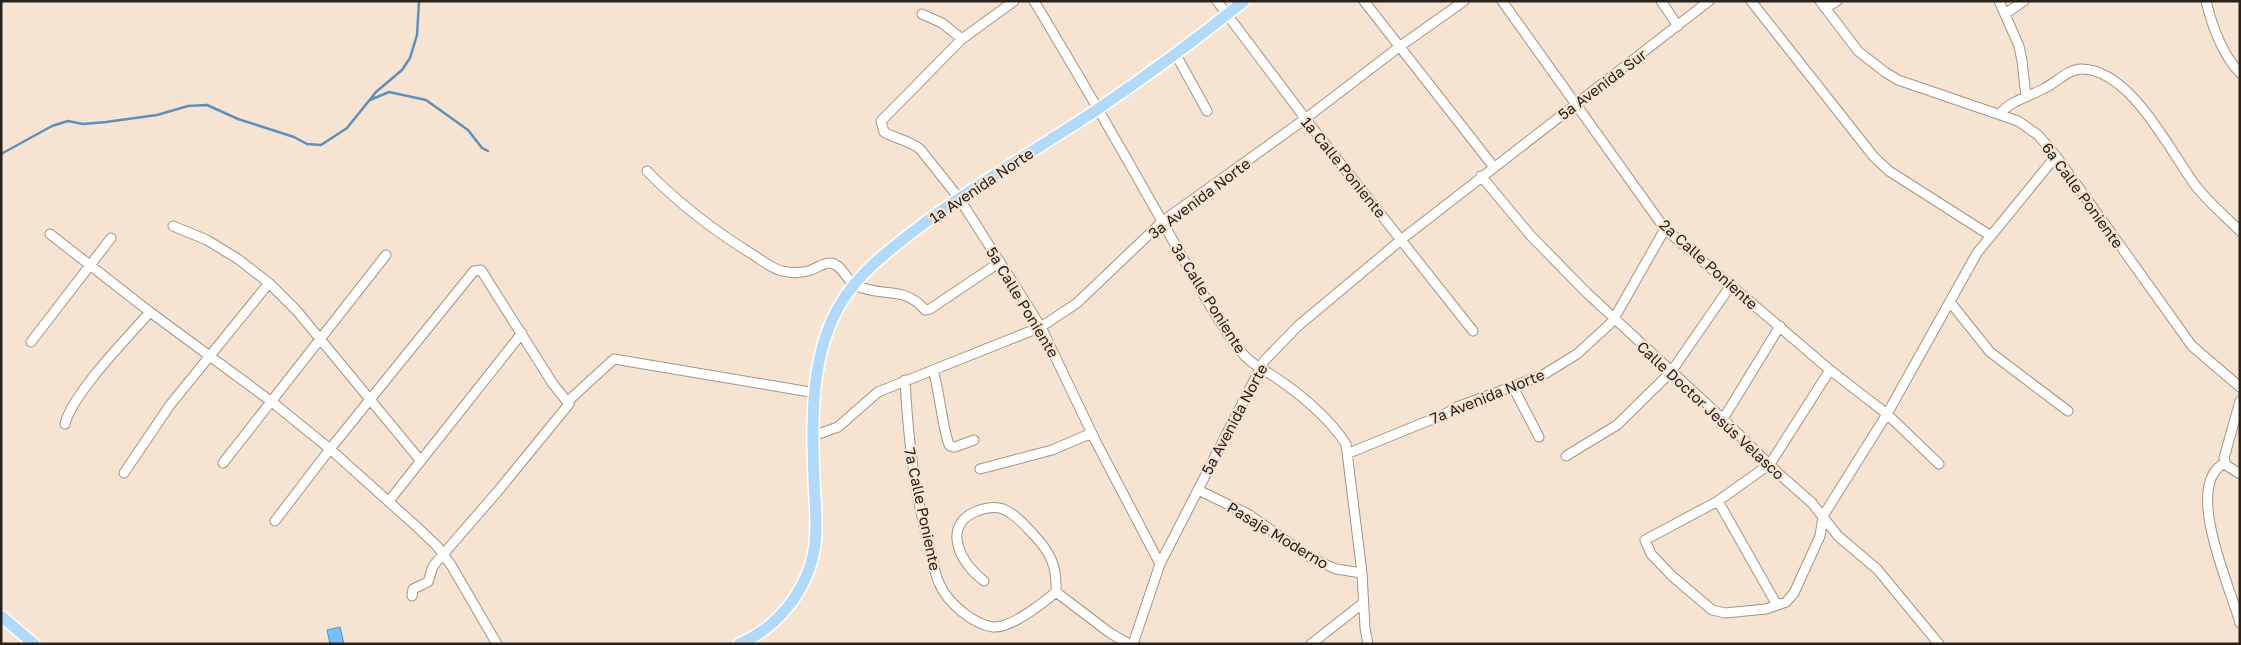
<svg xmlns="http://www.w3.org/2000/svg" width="2241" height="645" font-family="'Golos Text',sans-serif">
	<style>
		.water { fill: #74c0fd; stroke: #5e90b9 }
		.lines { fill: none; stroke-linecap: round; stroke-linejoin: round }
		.stream { stroke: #5e90b9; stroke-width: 2.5 }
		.minor-casing { stroke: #a69483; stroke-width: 11 }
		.major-casing { stroke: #fff; stroke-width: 14 }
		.minor { stroke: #fff; stroke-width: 9 }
		.major { stroke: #b2d9f8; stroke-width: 11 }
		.labels { text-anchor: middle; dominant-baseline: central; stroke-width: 4.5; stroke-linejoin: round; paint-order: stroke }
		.street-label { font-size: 15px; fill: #29211b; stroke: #f7e3d2 }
	</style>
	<rect width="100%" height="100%" fill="#f7e3d2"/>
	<path class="water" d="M340,627L344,644H330L327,630Z"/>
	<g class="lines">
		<path class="stream" d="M370,100L389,92L426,100L468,130L482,148L488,151
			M1,154L52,126L68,121L83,124L106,122L157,115L188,106L207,105L238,119L294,137L307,144L321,145L347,128L376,92L402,70L410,58L417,35L419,1"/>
		<defs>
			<path id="minor" d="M1014,1L962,39L881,121L884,132C896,139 909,140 920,149L959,198L1041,327L1096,442L1160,564
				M1034,1C1075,69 1115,138 1154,207C1181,254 1206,303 1237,347C1250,364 1258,366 1275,377C1300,394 1329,418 1346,444L1362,573L1365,628L1368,644
				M1217,1L1314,130L1473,331
				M1364,1L1493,166
				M1502,1L1665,229L1830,370L1887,414L1939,464
				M1661,1L1678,26
				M1751,1L1874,157L1889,171L1991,236
				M1820,1L1858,51L1885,72L1898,80L2018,121L2038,135L2056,156L2192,346L2240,387
				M1999,1L2019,46L2022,61L2026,97
				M2206,1C2212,26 2222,54 2240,73
				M1825,8L1837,1
				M922,14L942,23L962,39
				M2005,14L2024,1
				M1175,53L1207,111
				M2000,114C2010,101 2030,96 2045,88C2057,82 2068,69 2082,69C2131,70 2170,151 2195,185C2208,202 2225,216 2240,231
				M647,171C679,204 716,232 755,256C763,261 773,269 782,271C790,273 800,273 808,271C816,269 822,263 830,263C842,264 846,280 855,285C881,298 905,285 925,310L930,309L1000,262
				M1481,176L1531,236L1587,293L1723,419L1779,474L1812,503L1838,536L1877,569L1939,644
				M173,226L207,240L238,259L269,283L297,311L420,460
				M50,234L150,312L272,402L330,449L417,527L437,546L451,565L497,644
				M1950,302L1990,352L2068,411
				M31,342L111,238
				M933,370C940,394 941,418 948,442L950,446L955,447L974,440
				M1830,370L1770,464L1718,501L1645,540L1651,554L1672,576L1712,610L1725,613L1766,609L1786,602L1794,593L1820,536L1823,516L1887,414L1977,253L2056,156
				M905,380C908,438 914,494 930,549C933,560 934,572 939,583C947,602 972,624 993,627C1010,629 1044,602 1056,592L1110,633L1129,644
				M1513,387L1539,437
				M2240,401L2224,458L2226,465L2240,474
				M567,402L614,359L816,393
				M1723,419L1780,326
				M65,424C72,394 128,337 150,312
				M813,436L838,427L878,392L1041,327L1077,303L1163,221L1305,119L1399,47L1464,1
				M1349,453L1445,414L1457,407L1543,375L1577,354L1612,322L1665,229
				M1566,456L1617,425L1671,372L1731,285
				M223,463L386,255
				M2225,463C2182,484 2231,589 2240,623
				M980,469L1052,450L1092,433
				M124,473L170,405L269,283
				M1198,490L1248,514L1311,558L1336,569L1362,573
				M389,501L522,333
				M1718,501L1777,605
				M275,521L330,449L474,271L481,270L553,384L569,404L498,491L433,566L428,582L413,589L412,596
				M984,581C961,564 940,526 977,511C985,508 995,506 1003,509C1015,514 1025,525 1033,534C1051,553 1057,566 1056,592
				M1133,644L1160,564L1264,361L1298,326L1402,239L1709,1
				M1311,644L1362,604"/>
			<path id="major" d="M1,616L34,644
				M739,644C777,628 806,592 814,551C818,528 815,503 814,480C812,428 810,367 833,318C849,282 879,258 910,234C969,188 1035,151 1098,109C1148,75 1197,39 1244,1"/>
		</defs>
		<use href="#minor" class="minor-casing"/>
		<use href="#major" class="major-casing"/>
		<use href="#minor" class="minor"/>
		<use href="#major" class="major"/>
	</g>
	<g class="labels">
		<g class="street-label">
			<text transform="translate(1602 84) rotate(-37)">5a Avenida Sur</text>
			<text transform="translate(1344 167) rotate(51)">1a Calle Poniente</text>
			<text transform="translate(981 185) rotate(-34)">1a Avenida Norte</text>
			<text transform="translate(2083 195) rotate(54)">6a Calle Poniente</text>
			<text transform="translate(1199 198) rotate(-37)">3a Avenida Norte</text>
			<text transform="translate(1709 264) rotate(42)">2a Calle Poniente</text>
			<text transform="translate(1209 298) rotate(58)">3a Calle Poniente</text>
			<text transform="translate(1023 302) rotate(59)">5a Calle Poniente</text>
			<text transform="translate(1487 396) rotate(-22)">7a Avenida Norte</text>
			<text transform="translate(1711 410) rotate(43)">Calle Doctor Jesús Velasco</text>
			<text transform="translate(1234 419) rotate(-62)">5a Avenida Norte</text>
			<text transform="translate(923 509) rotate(78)">7a Calle Poniente</text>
			<text transform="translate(1278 535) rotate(31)">Pasaje Moderno</text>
		</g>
	</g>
	<rect width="2241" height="645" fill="none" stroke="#29211b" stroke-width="5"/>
</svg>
